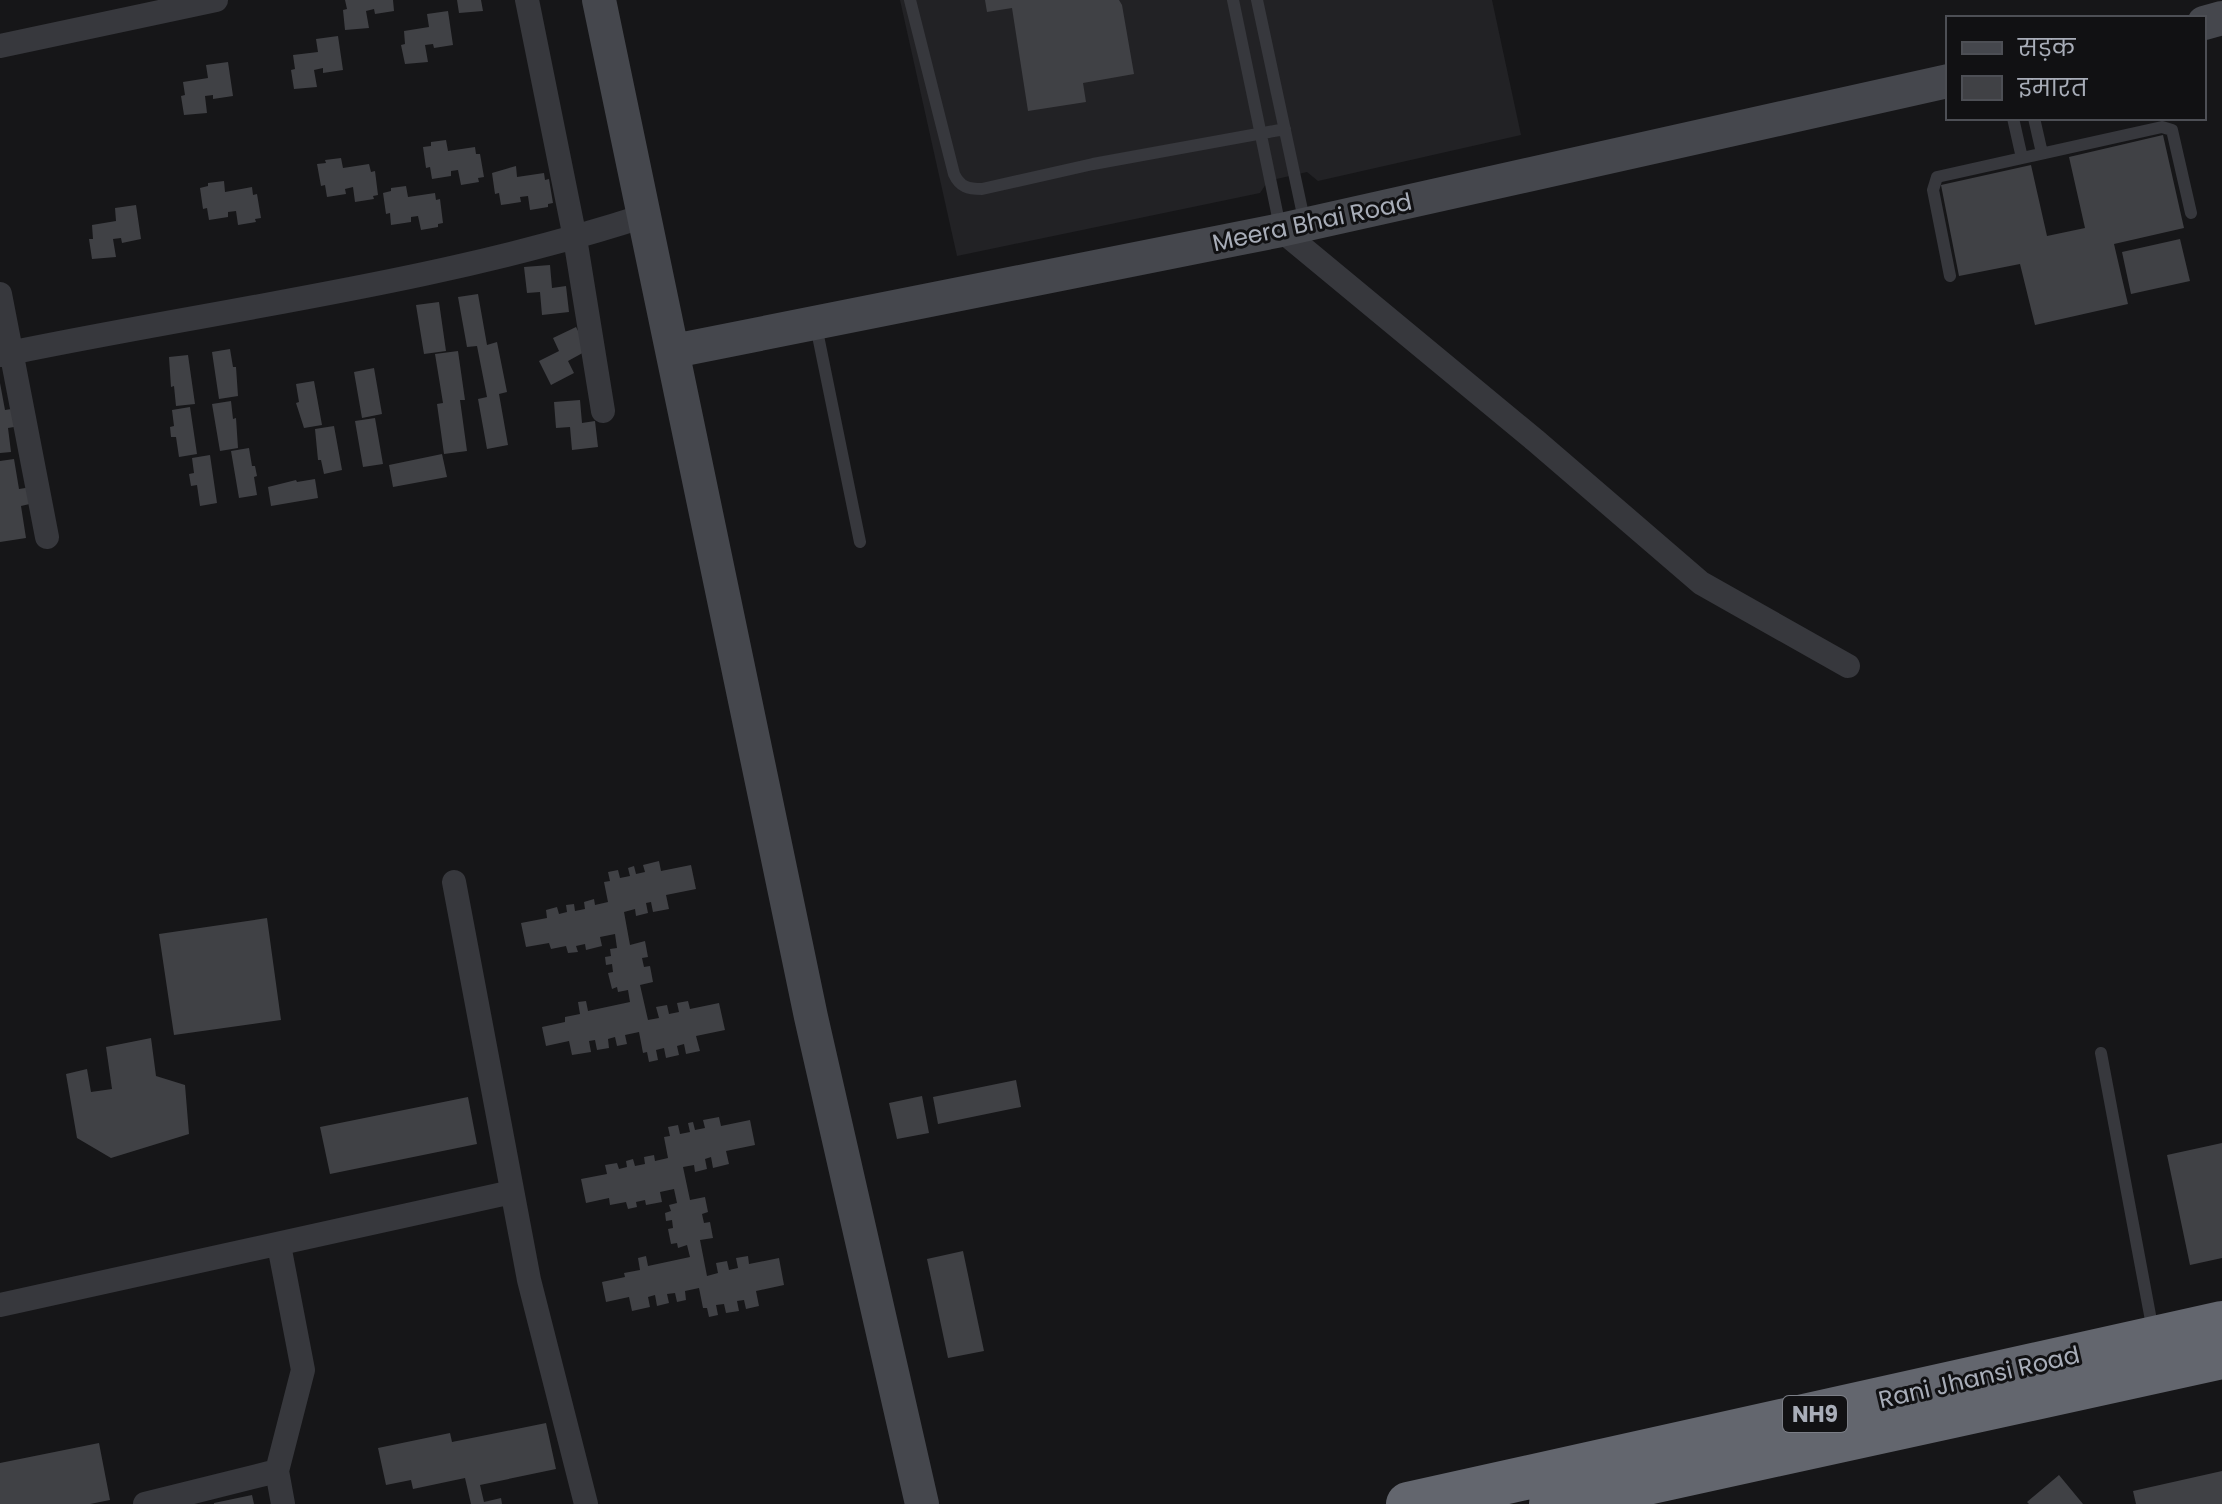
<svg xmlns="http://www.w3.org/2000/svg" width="2222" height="1504" font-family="Poppins,'Noto Sans Devanagari',sans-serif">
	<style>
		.built { fill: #222225 }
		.building { fill: #404145 }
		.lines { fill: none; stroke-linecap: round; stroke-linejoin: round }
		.lane { stroke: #37383d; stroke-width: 12 }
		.street { stroke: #37383d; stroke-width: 24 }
		.secondary { stroke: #45474d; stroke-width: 34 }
		.highway { stroke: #63666e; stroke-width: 44 }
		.labels { text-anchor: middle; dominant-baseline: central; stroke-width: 6; stroke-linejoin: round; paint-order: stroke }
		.shield { fill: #111113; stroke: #7b7e86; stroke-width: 2 }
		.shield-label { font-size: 22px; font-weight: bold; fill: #a8adb8 }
		.street-label { font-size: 24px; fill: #a8adb8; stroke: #111113 }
	</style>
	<rect width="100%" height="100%" fill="#161618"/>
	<path class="built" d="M900,0H1492L1521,135L1318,181L1307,172L1268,181L1260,193L957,256Z"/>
	<path class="building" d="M345,0H393L394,11L375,14L374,9L366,11L369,28L345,30L343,10L347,9Z
		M457,0H481L483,11L459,13Z
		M985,0H1119L1122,5L1134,74L1083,83L1086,102L1028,111L1012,8L987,12Z
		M448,11L453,45L434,48L433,44L425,45L428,62L405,64L401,45L405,44L404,31L429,27L427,14Z
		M338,36L343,70L323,73V68L314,70L317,87L294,89L291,70L295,69L293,55L318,52L316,39Z
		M228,62L233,96L213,99V95L205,96L207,113L184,115L181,96L185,95L183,82L208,78L206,65Z
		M2163,135L2184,228L2114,244L2128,304L2035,325L2020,264L1959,276L1941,185L2031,165L2047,236L2085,228L2069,157Z
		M446,140L448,151L475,147L476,154H480L484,177L478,178L479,182L461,185L458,170L451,171V176L432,179L430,167L426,168L423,147L431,146V142Z
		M341,158L343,168L369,164L371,172L375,171L378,195L373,196L374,199L355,202L353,187L345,189L346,194L327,197L325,185L321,186L317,164L326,163L325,160Z
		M516,166L517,177L544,173L545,180L549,179L553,203L548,204V207L530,210L528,196L520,197L521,202L501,205L499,193L495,194L492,173Z
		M224,181L225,192L252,187L253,195L257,194L261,218L255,219L256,222L238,225L236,211L228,212V217L209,220L207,208L203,209L200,188L208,186V183Z
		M406,186L408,197L435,193L436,200L440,199L443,223L438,224V227L421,230L418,216L411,217V222L391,225L390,213L386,214L383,193L391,191V188Z
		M136,205L141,239L122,243L121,238L113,239L116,257L92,259L89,239H93L92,225L116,221L115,208Z
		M2180,239L2190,281L2131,294L2122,252Z
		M550,265L552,288L566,286L569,312L542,315L540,292L527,293L524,267Z
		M478,294L487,345L497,342L507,392L499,394L508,445L487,449L478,399L487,397L477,346L467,347L458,297Z
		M439,302L446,351L424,354L416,305Z
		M576,327L588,350L568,361L574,373L551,385L539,361L559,351L553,338Z
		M230,349L233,367H236L238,396L219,399L212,352Z
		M458,351L465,400H460L467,451L444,454L437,404L443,403L435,354Z
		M188,355L195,404L176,406L174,386L171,387L169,357Z
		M374,368L382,414L362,418L354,372Z
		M314,381L322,425L304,428L296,403L299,402L296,384Z
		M0,383L5,410L18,408L20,426L8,428L11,452L0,453Z
		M580,400L582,423L595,421L598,447L572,450L570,427L556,428L554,402Z
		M231,401L233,419L236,418L238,448L220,451L212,404Z
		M190,407L197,454L179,457L176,437H171L170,427L174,426L172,410Z
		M375,418L383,464L363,467L355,421Z
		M334,426L342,470L324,474L321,460H318L315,429Z
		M249,448L252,466H255L257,476L254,477L257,495L239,498L231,451Z
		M442,454L447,477L393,487L389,465Z
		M210,455L217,503L200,506L197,485L191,486L189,474L194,473L192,458Z
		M14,459L19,489L32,487L34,503L21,506L26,538L0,542V461Z
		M315,479L318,498L271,506L268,487L296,480L297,482Z
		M659,861L661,871L691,865L696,889L666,895L669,909L653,912L651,902L646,903L648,913L636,916L635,909L624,912L630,945L645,941L648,957L642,958L644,967L650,966L653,982L640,985L648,1020L659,1018L656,1007L667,1005L669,1014L679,1012L677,1003L688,1001L690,1009L719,1003L725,1030L696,1036L700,1051L686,1054L684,1044L677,1046L679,1055L666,1058L664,1048L656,1050L658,1060L649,1062L647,1052L643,1053L639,1032L625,1035L627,1044L617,1046L615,1037L608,1039L609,1048L597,1050L595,1040L589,1041L591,1052L572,1055L569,1041L546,1046L542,1027L565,1022V1017L580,1014L578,1002L586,1001L588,1011L630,1002L628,990L618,992L617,987L612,989L608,973L613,972L612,964L606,965L605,957L611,956L610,949L617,948L615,934L600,937L602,946L586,950L585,944L576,946L578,952L568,953L566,946L551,949L549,943L526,947L521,923L547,918L546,910L557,907L559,914L567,912L566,905L574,904L575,911L585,909L584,902L594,899L595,905L608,902L604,882L610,881L608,872L618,870L620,878L630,876L628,868L634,866L636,874L645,872L643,865Z
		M267,918L281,1020L174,1035L159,934Z
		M151,1038L156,1076L185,1085L189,1134L111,1158L77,1138L66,1074L87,1069L91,1092L112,1089L106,1047Z
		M1016,1080L1021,1107L938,1124L933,1097Z
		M922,1096L929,1133L897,1139L889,1103Z
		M468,1097L477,1144L330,1174L320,1127Z
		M719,1117L721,1126L750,1120L755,1145L726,1151L729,1164L713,1168L711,1157L705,1159L707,1169L695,1172L694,1165L683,1167L690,1200L705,1197L708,1212L702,1214L704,1223L710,1222L713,1238L700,1240L707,1276L718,1273L716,1263L727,1261L729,1270L738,1268L736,1258L748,1256L749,1264L779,1258L784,1285L756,1291L759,1306L746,1309L744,1300L737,1301L739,1311L726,1313L724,1304L716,1305L718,1315L709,1317L707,1308H703L699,1288L685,1291L686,1300L677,1302L675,1293L667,1294L669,1303L657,1306L655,1295L648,1297L650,1307L632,1311L629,1297L606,1302L602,1282L625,1277L624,1273L640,1270L638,1258L646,1256L648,1266L690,1257L687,1245L678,1248L677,1243L671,1244L668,1229L673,1228L672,1220L666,1221L665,1213L671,1211L669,1205L677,1203L674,1189L660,1192L662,1202L646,1205L645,1200L636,1202L637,1207L628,1209L626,1202L610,1205L609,1198L586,1203L581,1179L607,1174L605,1165L617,1163L619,1169L627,1167L626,1161L633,1159L635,1166L645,1164L644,1157L654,1155L655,1161L668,1158L664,1137L670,1136L668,1127L678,1125L680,1134L690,1132L688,1123L693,1122L695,1130L705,1128L703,1120Z
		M2222,1143V1258L2190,1265L2167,1155Z
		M963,1251L984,1351L948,1358L927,1259Z
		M546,1423L556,1469L480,1485L484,1502L501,1498L502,1504H471L465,1478L413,1489L411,1480L386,1485L378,1448L450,1433L452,1442Z
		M99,1443L110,1500L90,1504H0V1463Z
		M2222,1471V1504H2136L2133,1491Z
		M2059,1475L2083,1504H2029L2027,1502Z
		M252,1495L254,1504H214V1503Z"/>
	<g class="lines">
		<path class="lane" d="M910,0L954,174C960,187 968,189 982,189L1093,164L1285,129
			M1233,0L1280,227
			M1257,0L1305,224
			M2013,118L2022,158
			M2034,118L2042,153
			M1950,276L1933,190L1937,177L2162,127L2172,130L2191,213
			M816,326L860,542
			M2101,1053L2153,1331"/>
		<path class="street" d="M527,0L575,238L603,411
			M0,46L216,0
			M1281,230L1536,441L1701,583L1848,666
			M0,294L47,537
			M0,355C215,310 435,284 644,216
			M454,882L529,1280L586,1504
			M0,1305L512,1192
			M277,1471L303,1370L279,1245
			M145,1504L277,1471L283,1504"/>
		<path class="secondary" d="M599,0L811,1017L922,1504
			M2204,23L2222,18
			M674,351L1281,230L1948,81"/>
		<path class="highway" d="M1408,1504L2222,1323
			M1551,1504L2222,1357"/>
	</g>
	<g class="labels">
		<rect class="shield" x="1783" y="1396" width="64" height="36" rx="6"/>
		<g class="shield-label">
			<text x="1815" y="1414">NH9</text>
		</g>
		<g class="street-label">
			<text transform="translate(1312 222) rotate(-12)">Meera Bhai Road</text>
			<text transform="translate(1979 1377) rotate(-13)">Rani Jhansi Road</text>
		</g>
	</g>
	<rect x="1946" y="16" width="260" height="104" fill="#111113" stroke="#4d4f55" stroke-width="2"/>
	<rect x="1962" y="42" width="40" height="12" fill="#45474d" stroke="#4d4f55" stroke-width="2"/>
	<text x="2018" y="56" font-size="24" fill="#a8adb8">सड़क</text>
	<rect x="1962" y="76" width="40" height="24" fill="#404145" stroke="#4d4f55" stroke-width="2"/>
	<text x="2018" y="96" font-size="24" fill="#a8adb8">इमारत</text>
</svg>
